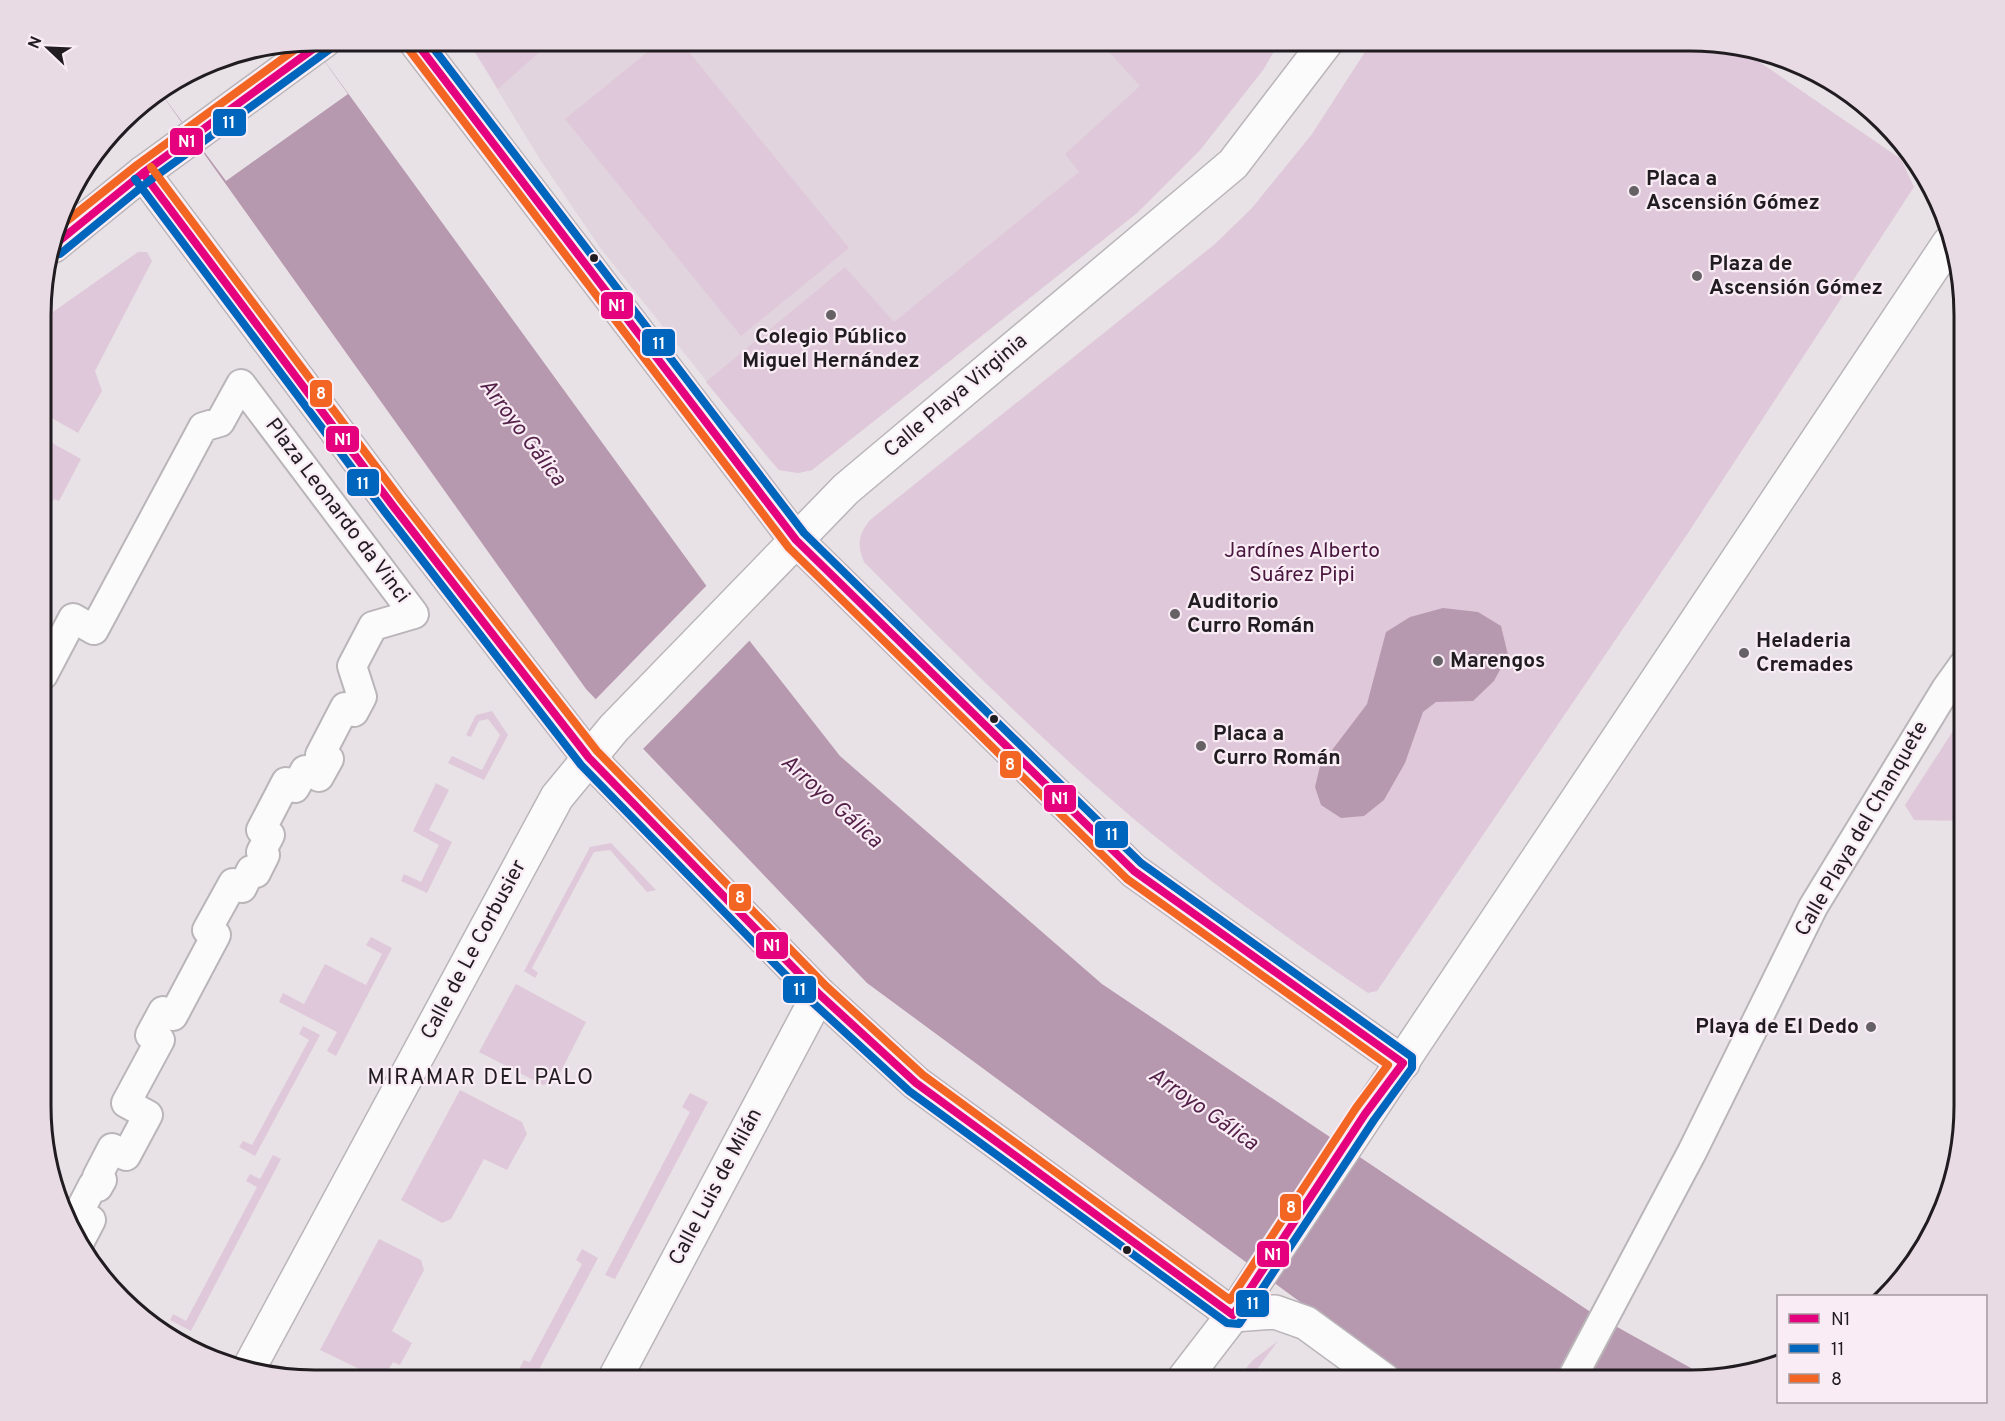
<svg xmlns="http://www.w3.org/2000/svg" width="2005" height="1421" font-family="Overpass,sans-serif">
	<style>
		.built { fill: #e1d4de }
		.green { fill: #dfc8d9 }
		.water { fill: #b799af }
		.pier { fill: #e8e2e7 }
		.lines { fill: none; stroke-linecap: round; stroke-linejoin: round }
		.pedestrian-casing { stroke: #bab5b9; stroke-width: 32 }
		.minor-casing { stroke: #bab5b9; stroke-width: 36 }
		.tertiary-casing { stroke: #bab5b9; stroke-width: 36 }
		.primary-casing { stroke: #bab5b9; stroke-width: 36 }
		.pedestrian { stroke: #fcfbfb; stroke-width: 28 }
		.minor { stroke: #fcfbfb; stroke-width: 33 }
		.tertiary { stroke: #fcfbfb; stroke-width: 33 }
		.primary { stroke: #fcfbfb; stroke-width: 33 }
		.bus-1-casing { stroke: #f9ecf5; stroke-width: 12 }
		.bus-2-casing { stroke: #f9ecf5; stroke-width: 12 }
		.bus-3-casing { stroke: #f9ecf5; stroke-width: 12 }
		.bus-1 { stroke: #e5007d; stroke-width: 8 }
		.bus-2 { stroke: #0065bd; stroke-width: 8 }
		.bus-3 { stroke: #f26522; stroke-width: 8 }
		.poi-dot { fill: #666165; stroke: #f9ecf5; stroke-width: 2 }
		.bus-dot { fill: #201c1f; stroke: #f9ecf5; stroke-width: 2 }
		.labels { text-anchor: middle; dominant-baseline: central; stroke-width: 4.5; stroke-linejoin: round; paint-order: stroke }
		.poi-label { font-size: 21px; font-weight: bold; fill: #201c1f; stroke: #f9ecf5; text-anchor: start }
		.street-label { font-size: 21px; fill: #201c1f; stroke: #f9ecf5 }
		.park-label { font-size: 21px; fill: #49163e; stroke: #f9ecf5 }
		.water-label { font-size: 22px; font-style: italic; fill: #542149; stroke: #f9ecf5 }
		.neighbourhood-label { font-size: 22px; letter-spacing: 1.5px; fill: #201c1f; stroke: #f9ecf5 }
		.rim { fill: none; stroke: #201c1f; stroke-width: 3 }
		.line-badge { stroke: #f9ecf5; stroke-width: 2 }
		.badge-label { font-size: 16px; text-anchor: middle; font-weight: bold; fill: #fff }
	</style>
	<rect width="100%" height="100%" fill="#e8e2e7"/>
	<path class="built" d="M468,41H1280L1263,70L1200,150L1137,213L812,470L798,473L779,470L767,457L601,249L539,158Z"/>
	<path class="green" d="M468,41H552L498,89Z
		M661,41H680L849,248L741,336L565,119Z
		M1099,41H1280L1263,70L1200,150L1137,213L812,470L798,473L779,470L706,382L845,267L894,322L1079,172L1065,154L1140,86Z
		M1372,41H1708L1739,48L1901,159L1914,187L1688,533L1377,991L1368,993C1294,943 1221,890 1152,834C1050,750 957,655 864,562C857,545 858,535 870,520L1215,244L1252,208L1312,134Z
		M138,252H147L152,261L95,371L102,391L78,433L43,413V319Z
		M43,438L81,459L59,501L54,499L43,518Z
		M492,711L508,735L484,780L448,763L452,756L482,770L500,735L488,719L479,721L471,737L466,735L476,715Z
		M1964,714V821L1914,820L1905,805Z
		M436,783L449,790L429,830L452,842L427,893L401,881L404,874L421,882L439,845L413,831Z
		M611,843L656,890L647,892L610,850L594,852L532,968L538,973L535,978L524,971L590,847Z
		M371,937L392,948L336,1056L327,1051L337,1032L279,1002L283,993L304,1004L325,964L366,985L382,954L366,945Z
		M516,984L586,1022L556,1081L543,1085L479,1052Z
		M303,1026L320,1035L255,1156L239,1147L243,1141L252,1145L309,1040L299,1034Z
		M460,1090L522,1122L527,1134L507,1170L484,1159L451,1219L442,1223L401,1200Z
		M690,1093L708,1102L615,1279L605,1275L690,1112L682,1107Z
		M273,1155L281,1159L191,1331L170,1320L173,1314L186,1321L257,1187L246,1181L250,1174L260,1179Z
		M379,1239L421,1260L424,1270L392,1331L412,1343L400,1365L393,1362L382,1380L320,1350Z
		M582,1249L598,1258L535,1377L519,1369L524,1360L530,1362L582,1264L576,1260Z
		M1278,1341L1249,1380H1236L1253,1360Z"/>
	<path class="water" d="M310,41L705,584L840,756L1102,984L1592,1313L1707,1377L1691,1380H1406L867,983L586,689L160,92L210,61Z
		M1443,608L1478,612L1501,626L1508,655L1494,681L1473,701L1436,702L1423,712L1405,763L1384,800L1364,816L1341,818L1321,805L1315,787L1320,766L1367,704L1386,632L1410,617Z"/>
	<path class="pier" d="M310,41L348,94L226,181L160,92L210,61Z
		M709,583L752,638L641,751L594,701Z"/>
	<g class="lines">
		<defs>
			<path id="pedestrian" d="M43,675L73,618L94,630L203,427L220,422L241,384L414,614L373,626L352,666L362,697L354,712L345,707L320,755L329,759L319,777L305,770L295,788L286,782L261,830L270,835L261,852L265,855L256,873L251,870L242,888L233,883L207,930L216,935L173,1016L163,1011L150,1035L160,1040L126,1103L148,1115L126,1156L112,1148L97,1177L102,1180L98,1187L93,1185L78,1214L91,1220L78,1245
				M1571,1380L1692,1152L1813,907L1946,689L1964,664"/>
			<path id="minor" d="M1233,1315L1275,1312L1306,1323L1384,1380
				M248,1370L557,797L614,728L846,489L1233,164L1327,41
				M614,1380L819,994"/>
			<path id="tertiary" d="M415,41L796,540L1134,871L1403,1063
				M143,173L393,506L589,758L819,994L916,1083L1233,1315"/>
			<path id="primary" d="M53,246L143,173L324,41
				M1183,1380L1233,1315L1949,243"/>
		</defs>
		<use href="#pedestrian" class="pedestrian-casing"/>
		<use href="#minor" class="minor-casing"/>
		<use href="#tertiary" class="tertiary-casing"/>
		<use href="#primary" class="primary-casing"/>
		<use href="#pedestrian" class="pedestrian"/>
		<use href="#minor" class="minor"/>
		<use href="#tertiary" class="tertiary"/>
		<use href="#primary" class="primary"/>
		<defs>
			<path id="bus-1" d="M143,173L393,506L589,758L819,994L916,1083L1233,1315L1365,1114L1403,1063L1134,871L796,540L415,41
				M53,246L143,173L324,41"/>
			<path id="bus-2" d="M135,179L385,512L581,765L811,1001L909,1091L1227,1323L1239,1324L1374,1120L1412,1068V1057L1141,863L804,533L428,41
				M60,254L149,181L330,49"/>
			<path id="bus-3" d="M151,167L401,500L597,751L826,986L923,1075L1230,1300L1356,1108L1388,1065L1127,879L789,548L407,47
				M58,228L137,165L304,43"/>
		</defs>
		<use href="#bus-1" class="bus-1-casing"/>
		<use href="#bus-2" class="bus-2-casing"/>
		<use href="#bus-3" class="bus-3-casing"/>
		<use href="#bus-1" class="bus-1"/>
		<use href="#bus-2" class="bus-2"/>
		<use href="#bus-3" class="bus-3"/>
	</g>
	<g class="poi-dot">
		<circle cx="1634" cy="191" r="6"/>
		<circle cx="1697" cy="276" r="6"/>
		<circle cx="831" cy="315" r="6"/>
		<circle cx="1175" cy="614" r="6"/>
		<circle cx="1744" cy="653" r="6"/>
		<circle cx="1438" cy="661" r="6"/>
		<circle cx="1201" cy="746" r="6"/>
		<circle cx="1871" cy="1027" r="6"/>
	</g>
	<g class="bus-dot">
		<circle cx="594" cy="258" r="5"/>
		<circle cx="994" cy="719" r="5"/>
		<circle cx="1127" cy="1250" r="5"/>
	</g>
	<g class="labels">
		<g class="poi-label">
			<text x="1646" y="179">Placa a<tspan x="1646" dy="24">Ascensión Gómez</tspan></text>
			<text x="1709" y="264">Plaza de<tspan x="1709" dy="24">Ascensión Gómez</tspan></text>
			<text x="831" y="337" text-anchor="middle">Colegio Público<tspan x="831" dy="24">Miguel Hernández</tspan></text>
			<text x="1187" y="602">Auditorio<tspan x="1187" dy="24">Curro Román</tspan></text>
			<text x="1756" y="641">Heladeria<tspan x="1756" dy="24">Cremades</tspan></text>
			<text x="1450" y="661">Marengos</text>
			<text x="1213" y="734">Placa a<tspan x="1213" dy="24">Curro Román</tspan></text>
			<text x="1859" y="1027" text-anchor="end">Playa de El Dedo</text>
		</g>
		<g class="street-label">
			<text transform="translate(956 396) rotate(-40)">Calle Playa Virginia</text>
			<text transform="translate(337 511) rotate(53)">Plaza Leonardo da Vinci</text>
			<text transform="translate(1862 829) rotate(-60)">Calle Playa del Chanquete</text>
			<text transform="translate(474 950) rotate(-62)">Calle de Le Corbusier</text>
			<text transform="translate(716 1187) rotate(-62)">Calle Luis de Milán</text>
		</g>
		<g class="park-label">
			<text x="1302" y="551">Jardínes Alberto<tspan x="1302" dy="24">Suárez Pipi</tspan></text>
		</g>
		<g class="water-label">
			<text transform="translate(522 433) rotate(53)">Arroyo Gálica</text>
			<text transform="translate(831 802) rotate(42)">Arroyo Gálica</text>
			<text transform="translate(1203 1110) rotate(35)">Arroyo Gálica</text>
		</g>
		<g class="neighbourhood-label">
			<text x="481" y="1078">MIRAMAR DEL PALO</text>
		</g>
	</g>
	<path d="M0 0H2005V1421H0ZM315 51H1690A264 264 0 0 1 1954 315V1106A264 264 0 0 1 1690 1370H315A264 264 0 0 1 51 1106V315A264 264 0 0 1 315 51Z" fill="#e8dbe4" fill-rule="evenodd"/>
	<path class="rim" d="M315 51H1690A264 264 0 0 1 1954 315V1106A264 264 0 0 1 1690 1370H315A264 264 0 0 1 51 1106V315A264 264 0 0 1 315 51Z"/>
	<g class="line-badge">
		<rect x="212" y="108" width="35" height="29" rx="6" fill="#0065bd"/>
		<rect x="169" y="127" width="35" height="29" rx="6" fill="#e5007d"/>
		<rect x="600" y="291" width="34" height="29" rx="6" fill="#e5007d"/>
		<rect x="641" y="328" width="35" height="29" rx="6" fill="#0065bd"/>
		<rect x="309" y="379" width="24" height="29" rx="6" fill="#f26522"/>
		<rect x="325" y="425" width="35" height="28" rx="6" fill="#e5007d"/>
		<rect x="346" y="468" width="34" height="29" rx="6" fill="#0065bd"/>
		<rect x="999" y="750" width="23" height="29" rx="6" fill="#f26522"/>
		<rect x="1043" y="784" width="34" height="29" rx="6" fill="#e5007d"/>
		<rect x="1094" y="820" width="35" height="29" rx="6" fill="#0065bd"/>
		<rect x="728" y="883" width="24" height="29" rx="6" fill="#f26522"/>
		<rect x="755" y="931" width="34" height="29" rx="6" fill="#e5007d"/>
		<rect x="782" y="975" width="35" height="29" rx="6" fill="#0065bd"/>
		<rect x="1279" y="1193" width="23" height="29" rx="6" fill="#f26522"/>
		<rect x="1256" y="1240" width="34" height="28" rx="6" fill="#e5007d"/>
		<rect x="1235" y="1289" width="35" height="29" rx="6" fill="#0065bd"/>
	</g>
	<g class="badge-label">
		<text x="229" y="128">11</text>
		<text x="187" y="147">N1</text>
		<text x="617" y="311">N1</text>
		<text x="659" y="349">11</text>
		<text x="321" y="399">8</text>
		<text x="343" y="445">N1</text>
		<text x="363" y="489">11</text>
		<text x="1010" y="770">8</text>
		<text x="1060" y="804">N1</text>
		<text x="1112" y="840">11</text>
		<text x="740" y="903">8</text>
		<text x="772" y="951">N1</text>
		<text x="800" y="995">11</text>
		<text x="1291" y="1213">8</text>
		<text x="1273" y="1260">N1</text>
		<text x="1253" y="1309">11</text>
	</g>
	<rect x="1777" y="1295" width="210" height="108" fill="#f9ecf5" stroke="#a2999f" stroke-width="1.5"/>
	<rect x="1789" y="1314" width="30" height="9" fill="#e5007d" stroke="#a2999f" stroke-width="1.5"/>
	<text x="1831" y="1325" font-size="18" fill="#201c1f">N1</text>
	<rect x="1789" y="1344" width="30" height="9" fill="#0065bd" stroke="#a2999f" stroke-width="1.5"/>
	<text x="1831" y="1355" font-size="18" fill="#201c1f">11</text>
	<rect x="1789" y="1374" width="30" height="9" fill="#f26522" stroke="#a2999f" stroke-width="1.5"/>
	<text x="1831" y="1385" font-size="18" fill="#201c1f">8</text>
	<g transform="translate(48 48) rotate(293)" stroke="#f9ecf5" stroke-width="4.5" paint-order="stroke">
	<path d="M0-4.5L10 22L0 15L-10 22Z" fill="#201c1f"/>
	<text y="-9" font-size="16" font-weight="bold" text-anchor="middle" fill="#201c1f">N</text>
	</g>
</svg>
